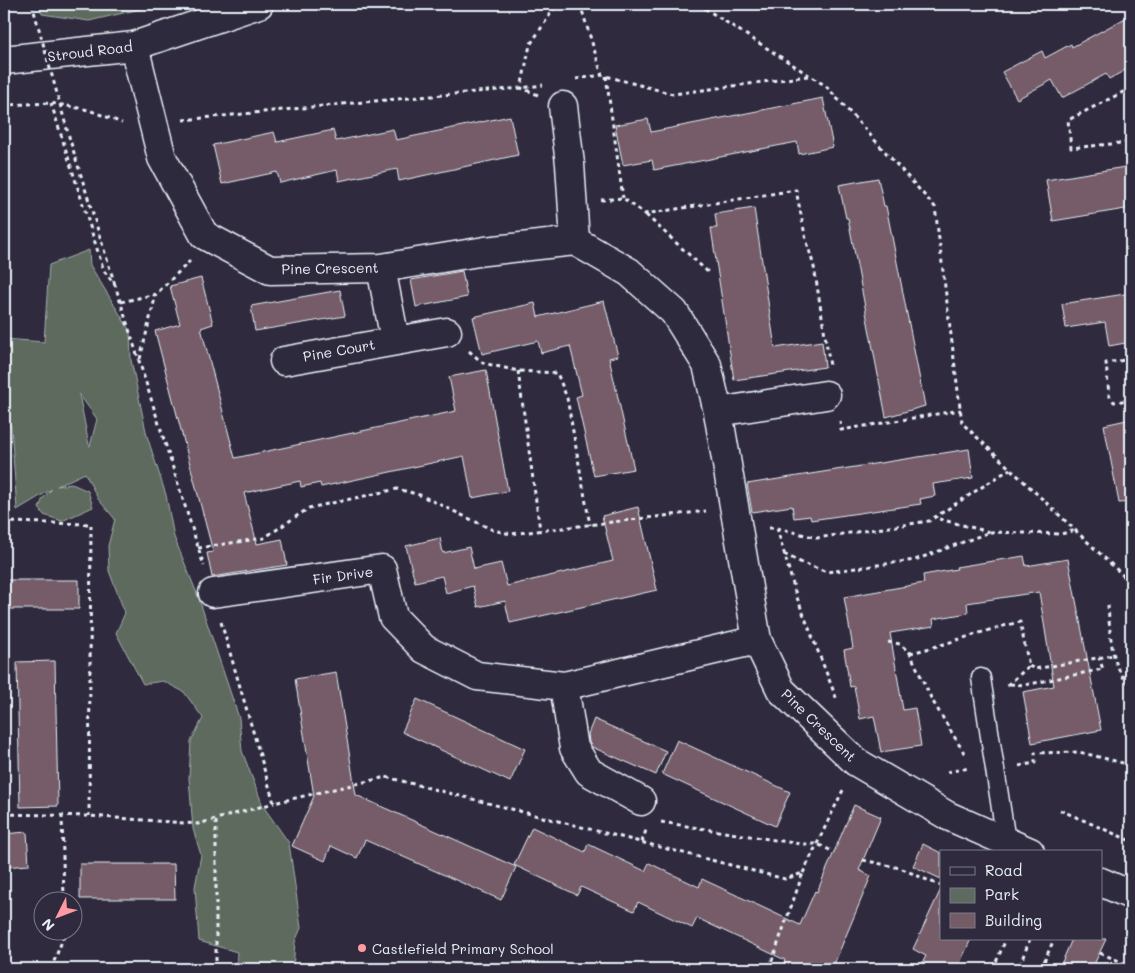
<svg xmlns="http://www.w3.org/2000/svg" width="1135" height="973" font-family="Mali,sans-serif">
	<style>
		.green { fill: #5e6a5f; stroke: #a3aeac; fill-rule: evenodd }
		.building { fill: #745c67; stroke: #e8f1f8 }
		.lines { fill: none; stroke-linecap: round; stroke-linejoin: round }
		.service-casing { stroke: #e8f1f8; stroke-width: 21 }
		.minor-casing { stroke: #e8f1f8; stroke-width: 31 }
		.tertiary-casing { stroke: #e8f1f8; stroke-width: 31 }
		.path { stroke: #e8f1f8; stroke-width: 3; stroke-dasharray: 4 4; stroke-linecap: butt }
		.service { stroke: #2f2a3d; stroke-width: 18 }
		.minor { stroke: #2f2a3d; stroke-width: 28 }
		.tertiary { stroke: #2f2a3d; stroke-width: 28 }
		.path-bridge { stroke: #e8f1f8; stroke-width: 3; stroke-dasharray: 4 4; stroke-linecap: butt }
		.poi-dot { fill: #ff9aa2; stroke: #2f2a3d; stroke-width: 2 }
		.labels { text-anchor: middle; dominant-baseline: central; stroke-width: 5; stroke-linejoin: round; paint-order: stroke }
		.street-label { font-size: 14px; fill: #e8f1f8; stroke: #2f2a3d }
		.poi-label { font-size: 14px; fill: #e8f1f8; stroke: #2f2a3d; text-anchor: start }
	</style>
	<rect width="100%" height="100%" fill="#2f2a3d"/>
	<filter id="ink" filterUnits="userSpaceOnUse"><feTurbulence type="fractalNoise" baseFrequency=".02" numOctaves="2"/><feDisplacementMap in="SourceGraphic" scale="10" xChannelSelector="R" yChannelSelector="G"/><feConvolveMatrix kernelMatrix="1 2 1 2 8 2 1 2 1" color-interpolation-filters="sRGB"/></filter>
	<g filter="url(#ink)">
		<path class="green" d="M39,4H162L89,21L42,14Z
			M89,250L90,265L130,331L131,360L147,436L166,495L174,537L198,596L239,718L242,751L263,806L289,843L301,928L295,942L293,969H236L237,952L199,941L195,887L201,855L193,829L189,778L191,741L203,718L184,692L163,681L143,684L116,633L125,613L109,571L108,546L115,519L98,499L85,473L57,486L72,484L88,491L93,507L62,521L44,515L39,508L43,498L52,489L17,510L11,426L4,425V339L44,342L49,265ZM79,394L97,419L90,446L89,445Z"/>
		<path class="building" d="M1131,15V67L1109,79L1106,74L1062,98L1052,80L1017,99L1002,72L1042,51L1045,58L1071,44L1072,47Z
			M823,98L833,147L799,154L797,142L654,170L652,160L623,165L615,125L648,119L651,132Z
			M510,116L518,155L399,181L397,169L339,181L337,170L280,183L277,172L222,184L213,145L274,132L277,142L333,130L336,141L393,129L396,140Z
			M1131,166V208L1053,221L1046,180Z
			M878,178L884,206H886L925,406L886,417L848,218H846L839,185Z
			M754,208L775,348L822,341L825,367L734,380L711,228H717L715,214Z
			M462,271L467,297L416,307L411,280Z
			M201,278L213,324L201,328L235,458L456,411L449,377L486,370L508,491L472,498L464,456L321,487L320,483L301,487L300,481L244,493L257,544L282,539L287,565L212,577L207,553L213,552L155,331L180,324L170,286Z
			M340,290L345,316L255,331L251,306Z
			M1131,293V342L1109,346L1105,322L1066,328L1062,304Z
			M604,301L618,356L609,358L634,469L594,476L576,397L582,395L570,346L541,353L538,341L482,354L473,317L535,303L538,317Z
			M1131,419V502L1119,503L1104,425Z
			M969,449L973,478L933,484L935,496L920,499L921,504L811,520L810,516L794,518L792,506L752,512L747,484Z
			M638,507L657,590L510,623L505,601L478,607L473,586L446,593L442,576L415,582L406,546L440,538L443,553L469,547L474,569L501,563L507,586L613,561L602,516Z
			M1024,556L1026,566L1068,559L1101,730L1032,743L1023,692L1054,686L1039,592L967,603L968,613L933,619L934,626L890,633L903,710L915,708L921,746L881,752L874,716L860,719L854,686L850,687L844,650L853,648L844,597L924,583L923,575L957,569L956,567Z
			M4,580H79V609H4Z
			M55,661L58,806L20,807L17,662Z
			M336,672L356,795L516,867L501,900L365,840L357,858L331,846L325,861L292,846L314,796L295,679Z
			M417,699L525,749L510,782L402,732Z
			M594,719L666,751L656,775L592,747L589,742L588,734Z
			M677,740L790,792L775,826L662,774Z
			M854,805L881,817L859,870L871,876L832,969H782L785,960L697,918L692,928L638,902L634,911L581,887L577,895L514,865L532,827L585,852L588,844L645,871L649,863L699,887L702,879L800,925L815,891L817,892Z
			M27,832L29,865L4,867V834Z
			M923,844L941,853V879L913,866Z
			M80,864H174L175,899H80Z
			M941,889V939H971L957,969H919L926,956L913,949Z
			M1072,939H1106L1092,969H1059Z"/>
		<g class="lines">
			<defs>
				<path id="service" d="M981,678L1006,841"/>
				<path id="minor" d="M134,46L162,158L204,235L270,270L381,268L485,251L575,241L629,272L674,312L707,365L718,412L757,640L781,690L856,762L948,816L1030,852
					M563,106L570,164L575,241
					M381,268L395,340
					M284,361L447,332
					M718,412L826,395
					M213,593L382,569L393,617L424,649L477,676L564,686
					M641,801L589,772L574,748L564,686L757,640
					M1101,882L1131,895"/>
				<path id="tertiary" d="M4,60L134,46L259,4"/>
			</defs>
			<use href="#service" class="service-casing"/>
			<use href="#minor" class="minor-casing"/>
			<use href="#tertiary" class="tertiary-casing"/>
			<path class="path" d="M580,4L602,75
				M698,4L826,86L935,207L962,423L1131,583
				M606,76L623,198
				M576,79L602,75L673,94L808,76
				M1131,88L1068,120L1071,148L1131,142
				M538,95L521,88L530,45L557,4
				M51,103L104,271L115,285L204,566
				M4,105L51,103L89,110L122,123
				M183,120L353,103L521,88L543,85
				M601,200L623,198L645,214L796,190L805,235L814,267L830,366
				M646,215L710,274
				M121,302L156,294L190,261
				M469,351L483,363L518,371L557,373L567,398L590,525
				M140,359L156,294
				M1131,359L1106,363L1109,395L1114,402L1131,400
				M518,371L540,530
				M840,421L841,430L961,410
				M4,522L91,524L89,816
				M769,528H777L817,538L929,521L1010,469
				M777,528L796,595L837,700
				M990,532L1061,534L1076,530
				M198,548L264,538L309,508L397,489L420,495L493,530L511,534L706,511
				M784,554L800,562L827,572L915,560L990,532L935,518
				M1108,605C1110,629 1110,670 1131,685
				M221,622L274,803L386,777L785,879L803,873L769,969
				M888,642L900,644L910,653L932,700L966,756
				M910,653C947,645 983,630 1020,622L1029,666L1009,684L1006,685
				M1029,666L1035,669L1114,655
				M1010,684L1025,685L1103,669L1099,658
				M1019,766L1035,763V753L1079,752L1131,765
				M947,772L969,768
				M1060,810L1131,841
				M4,814L89,816L198,824L274,803
				M62,815L64,900
				M661,822L800,844H817L834,852
				M642,842L646,830
				M863,860L900,868L941,886
				M803,873L844,788
				M1030,939L1021,962L1038,969
				M1070,939L1071,940
				M1100,953L1131,966
				M51,969L64,936V930
				M216,969V819
				M993,969L1006,939
				M1041,969L1054,939"/>
			<use href="#service" class="service"/>
			<use href="#minor" class="minor"/>
			<use href="#tertiary" class="tertiary"/>
			<path class="path-bridge" d="M32,4L70,140L115,285"/>
		</g>
	</g>
	<circle class="poi-dot" cx="362" cy="948" r="5"/>
	<g class="labels">
		<g class="street-label">
			<text transform="translate(90 51) rotate(-7)">Stroud Road</text>
			<text transform="translate(330 268) rotate(-1)">Pine Crescent</text>
			<text transform="translate(339 350) rotate(-10)">Pine Court</text>
			<text transform="translate(343 575) rotate(-8)">Fir Drive</text>
			<text transform="translate(819 725) rotate(44)">Pine Crescent</text>
		</g>
		<g class="poi-label">
			<text x="372" y="948">Castlefield Primary School</text>
		</g>
	</g>
	<rect width="1135" height="973" fill="none" stroke="#2f2a3d" stroke-width="20"/>
	<rect x="10" y="10" width="1115" height="953" fill="none" stroke="#e8f1f8" stroke-width="2" filter="url(#ink)"/>
	<rect x="940" y="850" width="162" height="90" fill="#2f2a3d" stroke="#797a88"/>
	<rect x="950" y="867" width="25" height="8" fill="#2f2a3d" stroke="#797a88"/>
	<text x="985" y="876" font-size="15" fill="#e8f1f8">Road</text>
	<rect x="950" y="888" width="25" height="15" fill="#5e6a5f" stroke="#797a88"/>
	<text x="985" y="900" font-size="15" fill="#e8f1f8">Park</text>
	<rect x="950" y="913" width="25" height="15" fill="#745c67" stroke="#797a88"/>
	<text x="985" y="926" font-size="15" fill="#e8f1f8">Building</text>
	<g transform="translate(58 916) rotate(228)"><circle r="24" fill="#2f2a3d" stroke="#797a88"/>
	<path d="M0-4L9 19L0 12L-9 19Z" fill="#ff9aa2"/>
	<text y="-8" font-size="14" font-weight="bold" text-anchor="middle" fill="#e8f1f8">N</text>
	</g>
</svg>
